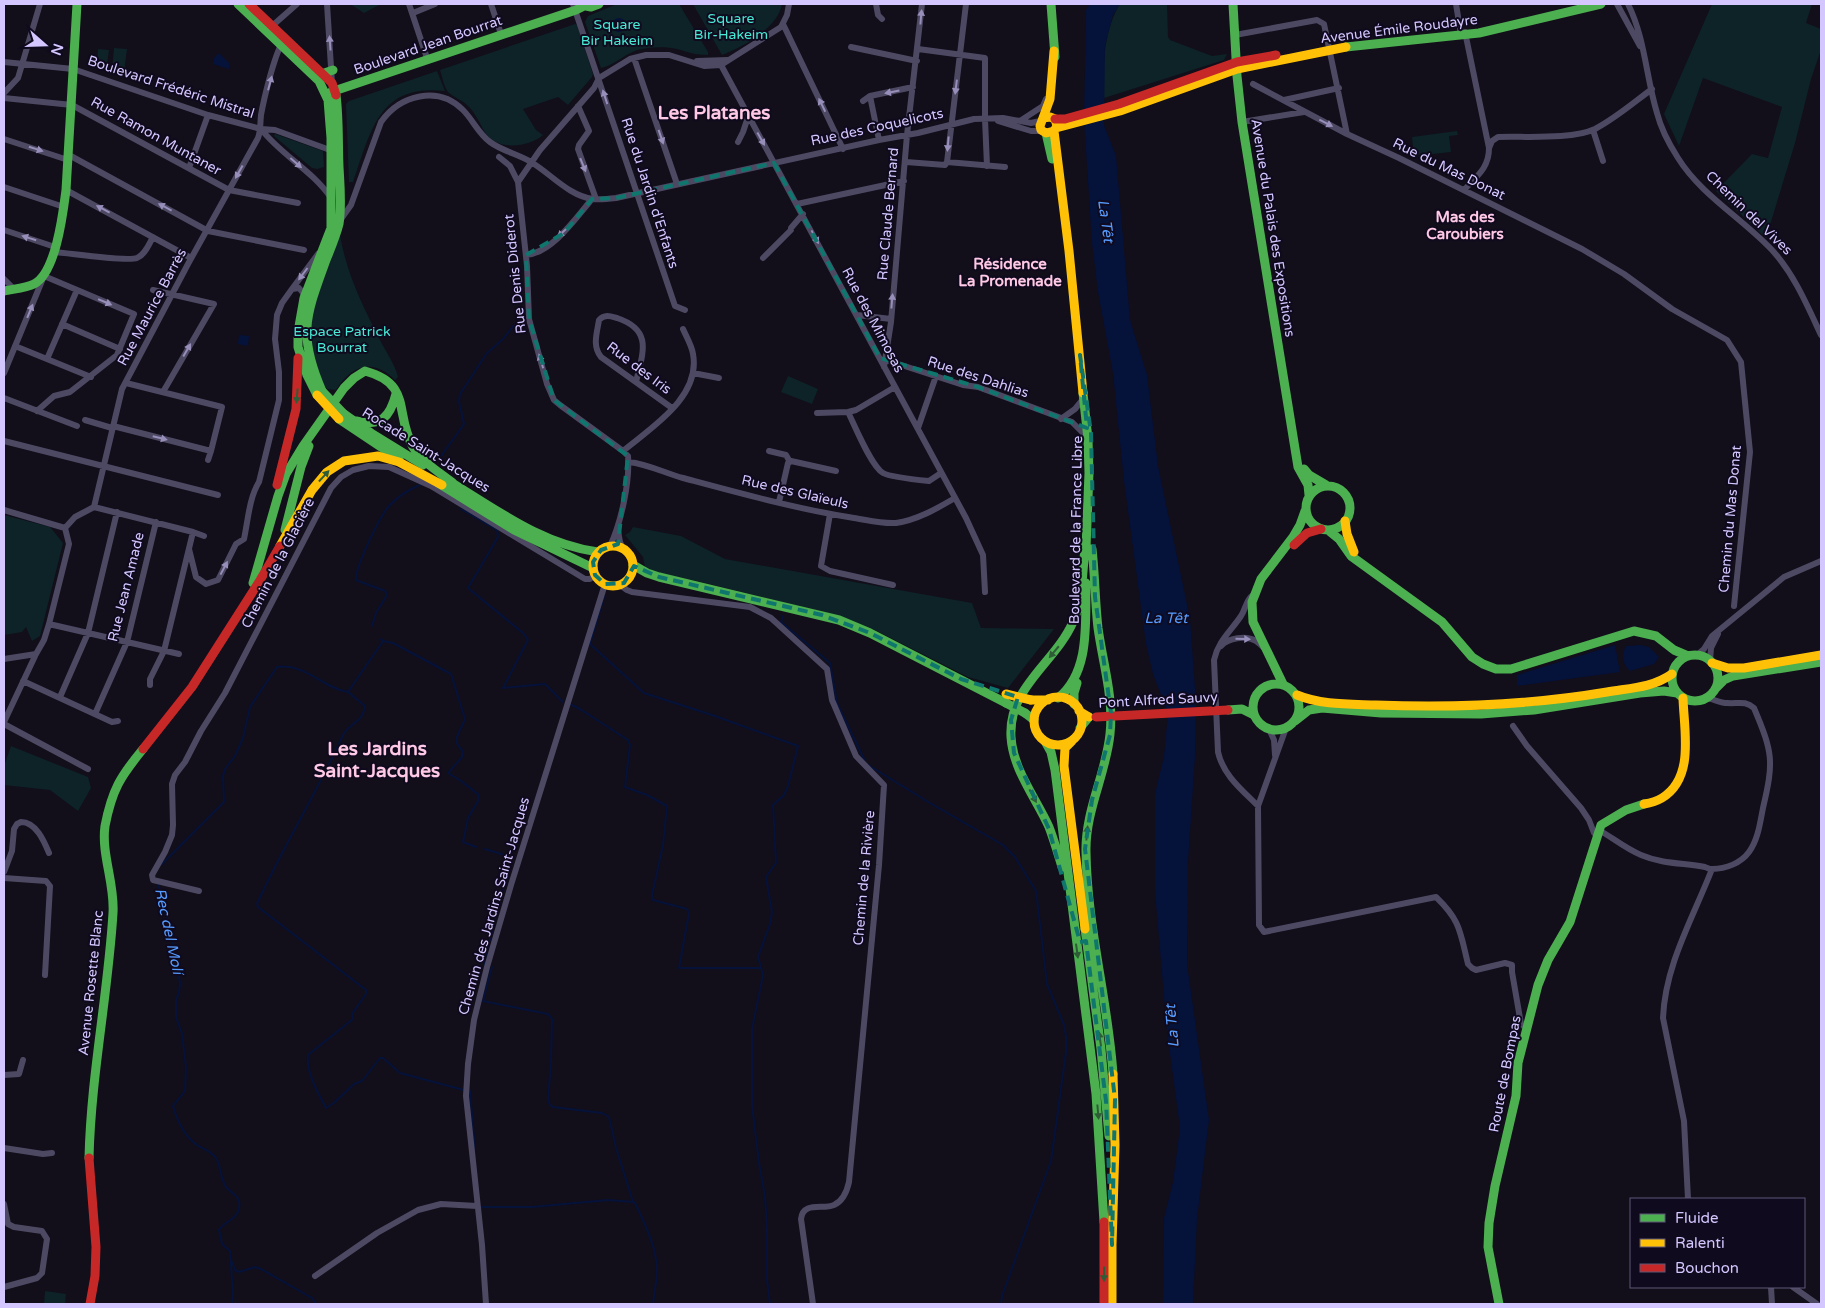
<svg xmlns="http://www.w3.org/2000/svg" width="1825" height="1308" font-family="'Varela Round',sans-serif">
	<style>
		.green { fill: #0d2327 }
		.water { fill: #05123a }
		.lines { fill: none; stroke-linecap: round; stroke-linejoin: round }
		.stream { stroke: #05123a; stroke-width: 2 }
		.street { stroke: #4d4963; stroke-width: 6 }
		.fast { stroke: #4caf50; stroke-width: 9 }
		.slow { stroke: #ffc107; stroke-width: 9 }
		.jam { stroke: #c62828; stroke-width: 9 }
		.fast-bridge { stroke: #4caf50; stroke-width: 9 }
		.slow-bridge { stroke: #ffc107; stroke-width: 9 }
		.jam-bridge { stroke: #c62828; stroke-width: 9 }
		.oneway { fill: #978eb9 }
		.oneway2 { fill: #2e5c37 }
		.marked { fill: none; stroke: #0f766e; stroke-width: 4; stroke-dasharray: 10 6; stroke-linejoin: round }
		.labels { text-anchor: middle; dominant-baseline: central; stroke-width: 4; stroke-linejoin: round; paint-order: stroke }
		.park-label { font-size: 14px; fill: #48ead6; stroke: #100a1e }
		.street-label { font-size: 14px; fill: #d4c7ff; stroke: #100a1e }
		.neighbourhood-label { font-size: 15px; font-weight: bold; fill: #ffc9e5; stroke: #100a1e }
		.water-label { font-size: 15px; font-style: italic; fill: #559bff; stroke: #100a1e }
		.district-label { font-size: 19px; font-weight: bold; fill: #ffc9e5; stroke: #100a1e }
	</style>
	<rect width="100%" height="100%" fill="#120e1a"/>
	<path class="green" d="M350,4H381L364,13Z
		M617,4H679L708,52V55C695,55 688,52 677,49C665,46 648,47 637,50C625,54 611,67 601,68L585,22L588,16Z
		M693,4H782C778,28 743,47 722,55Z
		M1120,4H1167L1168,37L1170,40L1212,56L1227,54L1224,60L1104,98C1103,66 1103,32 1120,4Z
		M1712,4H1812L1806,23L1821,29V50L1811,79L1795,143L1766,238L1716,191L1752,154L1768,158L1782,107L1703,78L1679,146L1664,114Z
		M575,24L577,25L593,74L592,77L568,105L558,97L523,109L536,130L543,135C530,147 498,151 486,134C481,126 477,116 470,108C463,100 453,97 448,92C444,87 442,76 440,70Z
		M114,48L127,49L124,72L112,71Z
		M98,49L109,50L107,65H97Z
		M437,71L445,91C378,83 371,132 353,182H349L346,104L349,101Z
		M1457,131L1458,135L1449,136L1451,152L1414,156L1412,137Z
		M275,134L323,151L324,167L317,169L312,168L274,136Z
		M340,235C347,275 362,304 380,340C386,352 395,364 398,377L395,380C373,358 351,365 336,390L327,389L321,381L313,360L310,340L312,311Z
		M788,376L818,389L812,404L781,392Z
		M4,515L50,527L63,543L40,636L32,641L26,627L22,632L4,635Z
		M633,527L681,536L725,559L972,603L981,628L1054,629L1008,688L968,677L873,629L840,616L697,581L651,572L645,567L643,557L625,535L630,532Z
		M11,746L88,777L91,788L78,811L50,790L4,785V766Z
		M45,1291L66,1294L65,1304H44Z"/>
	<path class="water" d="M1090,4H1120L1113,15L1105,46L1104,125L1116,156L1130,320L1147,375L1158,466L1190,619L1196,702L1195,756L1188,862L1187,964L1209,1120L1197,1219L1193,1304H1163L1164,1218L1173,1182L1180,1128L1167,1031L1155,892V794L1164,756L1168,713L1153,674L1146,644L1124,481L1113,373L1098,292L1092,243L1084,120L1086,10Z
		M612 25a7 7 0 1 1 14 0a7 7 0 1 1-14 0Z
		M219,53L230,64L229,69L213,64L214,58Z
		M239,335L249,336L248,346L238,344Z
		M1615,645L1620,672L1517,686V675Z
		M1641,645L1649,647L1659,657L1654,664L1630,671C1622,664 1621,655 1626,646Z"/>
	<g class="lines">
		<path class="stream" d="M439,459L464,424L459,402L460,394L487,353L503,339L514,325
			M461,509L497,530L498,537L468,588L523,633L528,640L503,688L545,684L563,702
			M604,597L590,644L644,693L715,716L798,746L788,786L784,795L773,805L776,863L766,877L772,912L770,924L758,957L763,975L752,1029V1106L759,1163L765,1197L767,1228V1280L770,1304
			M783,616L781,622L830,663L837,703L865,761
			M372,626L376,613L387,595L385,591L356,580C355,567 380,516 389,506C398,496 410,489 422,484
			M383,641L393,643L451,674L465,719C460,733 450,740 463,751L462,757L448,773L461,781L479,795L478,801L468,818L463,842L476,847
			M348,692L365,706C363,723 349,723 343,735C317,793 283,846 257,904L258,907L366,990V994L352,1014L353,1019L308,1055C306,1073 318,1093 326,1108L334,1103L354,1084L362,1081L380,1058H383L400,1073L464,1090
			M570,704L580,709L628,740L630,745L625,787L647,795L667,806L663,845L652,895L653,900L687,909L689,913L679,968H761
			M868,765L930,803L1003,845L1015,857L1036,891L1047,984L1064,1025L1066,1036V1052L1051,1161L1002,1296L1001,1304
			M485,849L511,857L484,962L485,965
			M161,865L224,802L223,776L225,769L235,756L243,738L250,707L277,667C306,663 322,688 348,692L383,641L381,639
			M158,883L175,953L180,983L179,993L176,1000V1017L182,1034L186,1068L185,1091L173,1106C177,1120 184,1136 197,1145C203,1149 211,1151 216,1158C221,1166 220,1178 226,1187C232,1194 242,1197 239,1208C237,1220 224,1221 219,1230L222,1244L230,1251L233,1294L232,1304
			M492,967L483,1001L548,1014L552,1019L551,1062L548,1099L550,1105L553,1107L602,1113L609,1117L616,1148L633,1202
			M469,1091H470L475,1150
			M480,1207H532L608,1200L633,1202L635,1203C645,1224 656,1246 657,1269C657,1281 654,1293 653,1304
			M232,1262L235,1270L239,1272L255,1267L261,1269L312,1298L316,1304"/>
		<path class="street" d="M327,4L332,83
			M409,4L427,58
			M491,4L501,34
			M573,4L675,306L685,310
			M876,4L878,15L882,19
			M1456,4L1461,35
			M1617,4L1640,46
			M1628,4C1645,38 1646,77 1657,113C1661,129 1669,144 1678,158C1701,195 1742,218 1772,250C1794,274 1807,305 1821,335
			M413,13L435,4
			M783,24L843,149
			M272,26L297,4
			M1235,35L1317,20L1324,24L1347,134
			M851,47L917,61
			M918,49L985,58V119L987,166
			M634,58L677,184
			M697,61L728,60
			M4,62L73,69L208,115L261,129L275,130L330,150
			M721,65L966,518L983,555L985,592
			M1253,84L1347,134L1399,158L1582,249L1624,274L1672,309L1727,340L1741,362L1750,452L1734,606
			M4,93L18,78L40,4
			M870,96L879,140
			M4,98L72,105L229,190L298,203
			M1284,100L1339,88
			M863,101L870,96L913,87
			M578,106L589,131L579,145L578,149L596,199
			M998,121L1031,131H1042
			M1020,121L1043,106L1046,99
			M1242,122L1304,112
			M261,129C281,155 313,171 331,198
			M1593,130L1603,161
			M4,139L68,160
			M738,142L743,132L748,117
			M1489,148L1492,141L1498,137C1524,136 1572,140 1595,129C1616,118 1633,103 1652,89
			M69,155L208,231L304,250
			M499,157L510,166L518,182
			M906,162L945,165L947,162L1005,167
			M947,162L966,4
			M189,168L208,115
			M4,187L64,207
			M66,190L191,258
			M1464,190C1477,176 1489,168 1489,148L1465,32
			M797,204L904,181
			M341,219L351,205L381,122C400,95 438,85 463,110C473,120 478,133 490,142C502,151 518,154 531,162C551,174 569,196 593,199C600,200 608,199 616,198L879,140L918,133L974,119L1003,118L1031,123L1040,121
			M4,230L55,247
			M54,252C69,253 126,262 137,258C145,255 149,244 153,237
			M526,255C552,253 576,218 592,199
			M763,258L791,230V228L803,214
			M4,279L13,288
			M153,290L214,304L163,392
			M304,298L303,293L299,288L292,289L318,254
			M857,315L891,319
			M62,324L120,349
			M15,346L91,377
			M47,359L77,290
			M886,360L963,385L978,387L1072,422L1086,436
			M884,367L891,322L907,135L922,4
			M4,373L44,276L134,314L117,355L70,392L54,396L37,411
			M693,373L719,378
			M636,382C643,352 653,330 617,318C610,316 605,314 599,320C597,333 592,346 601,357L672,408
			M4,398L77,426
			M848,412C855,426 871,466 883,473C890,477 919,480 929,481L941,473
			M817,413L848,412L856,410L895,387
			M1061,419L1075,409L1084,398
			M85,420L112,428
			M113,426L211,451L222,407L126,383
			M918,428L936,376
			M4,441L218,495
			M623,451C652,427 701,397 693,354C692,346 686,336 683,329
			M769,451L786,455L790,462
			M208,460L211,451
			M629,462C647,464 665,473 683,478C739,493 797,509 854,518C867,520 882,524 896,523C917,520 936,509 955,498
			M779,502L788,463L791,461L836,471
			M94,507L122,389L188,264L258,138C261,130 260,124 261,115C264,98 274,57 282,43
			M4,510L65,528L75,517L94,507L193,532L164,651L150,679V685
			M830,514L821,566L830,571L893,585
			M618,531L620,542L623,549
			M193,532L204,536
			M610,546C621,523 630,482 628,456L623,451L560,405L554,400L547,384L529,319L527,266L518,182L540,150L594,88L599,78L630,59L646,55H669L704,66L721,65L781,27L787,15L789,4
			M189,549L196,577L206,584L218,580L236,544L244,539C248,521 249,498 259,482L279,400V372L275,339L277,315L282,303L292,289
			M620,585L627,590L632,592L750,607L771,618L827,669L832,700L856,756L884,785L879,865L849,1182C847,1191 843,1201 834,1205C823,1210 803,1201 801,1219L813,1304
			M1253,595C1246,600 1246,608 1241,616C1231,631 1218,641 1214,660L1218,752C1223,775 1242,790 1258,806
			M49,624L179,654
			M1221,646C1228,638 1246,635 1256,641C1259,643 1262,646 1265,649
			M1697,655L1704,649L1712,636L1784,577L1821,561
			M4,659L36,654
			M1710,661L1711,648L1718,634
			M23,681L112,722L118,721
			M60,697L88,633L117,512
			M95,714L127,642L156,522
			M4,722L36,654L44,640L49,624L69,544L65,528
			M4,724L88,769
			M1513,726L1527,746L1581,808L1589,820L1594,833L1597,835
			M1286,728L1258,806L1259,925L1264,932L1436,897C1461,921 1460,932 1468,964L1472,968L1476,970L1505,963L1512,965V972L1521,1024L1526,1028
			M1269,729L1274,740L1275,755
			M1599,830C1613,838 1626,849 1641,855C1662,864 1684,863 1705,867C1708,868 1709,869 1712,869C1726,869 1741,863 1749,852C1758,840 1760,823 1763,808C1774,761 1773,753 1754,708C1745,700 1738,704 1727,703C1721,703 1713,699 1707,698
			M4,872L12,851L14,829L17,824L21,822C36,822 44,841 49,853
			M4,878L46,881L50,886L45,975
			M199,891L153,880L152,875L165,852L172,835L173,825L172,784L175,775L185,762L201,731L225,693L331,488L341,477L353,470L369,466L389,467L431,486L585,579H590L595,575
			M4,1075L19,1074L23,1060
			M4,1148L43,1154L52,1153
			M1688,1199L1684,1121L1663,1018C1665,965 1693,918 1712,869
			M4,1204L8,1224L14,1227L42,1231L47,1239L42,1273L37,1278L4,1287
			M315,1276L377,1233L418,1210L441,1204L477,1206
			M1771,1287L1772,1304
			M1793,1287L1817,1304
			M486,1304L482,1245L466,1096L468,1064L474,1020L487,967L511,885L605,584"/>
		<path class="fast" d="M238,4L319,81L328,100L331,138V228L304,298L298,332V347L307,375L317,395
			M1051,4L1055,57
			M1233,4L1237,76L1242,122L1298,467L1308,485L1309,495
			M586,6L591,7L599,4
			M1346,47L1479,33L1601,4
			M319,75L333,70
			M331,92L576,10L588,4
			M1046,133L1052,159
			M4,291C13,289 26,288 34,284C56,273 63,213 66,190L77,4
			M322,391C297,334 306,315 326,260C331,248 336,236 339,224C342,205 340,186 339,167C338,143 339,119 336,95
			M1083,393L1088,439L1089,473L1086,548
			M344,414L371,433L423,465
			M339,419L399,459
			M356,421C381,427 390,417 396,394
			M1304,469L1309,475L1326,485
			M449,481C497,510 541,544 598,552
			M438,483L514,530L593,568
			M1306 508a22 22 0 1 1 44 0a22 22 0 1 1-44 0Z
			M285,530L301,467L309,446
			M1328,530L1339,539L1351,556L1442,622L1472,657L1483,664L1496,669H1511L1634,631L1656,636L1674,650L1688,656
			M1092,549C1095,575 1095,602 1098,628C1103,664 1114,698 1110,734C1106,774 1085,811 1086,852C1087,927 1108,1000 1113,1074
			M633,565L647,573L659,577L839,620L870,633L1006,703
			M253,583L278,496L286,474L303,446L344,388L354,378L365,371C413,384 394,413 413,447C422,462 439,472 453,483
			M1672 678a23 23 0 1 1 46 0a23 23 0 1 1-46 0Z
			M1253 707a23 23 0 1 1 46 0a23 23 0 1 1-46 0Z
			M1283,684L1253,622L1252,602L1261,579L1293,537L1300,525L1305,511
			M1715,689L1724,680L1733,676L1821,662
			M1058,698C1091,672 1085,621 1086,583
			M1074,704V693L1077,683
			M1228,710L1242,709L1254,715
			M1025,713L1034,720
			M1295,721L1309,710L1322,708L1381,713L1481,714L1534,710L1640,693L1664,691L1677,693
			M1080,728L1089,717
			M1046,743L1051,752L1055,770L1096,1094L1104,1222
			M1062,867C1058,854 1054,840 1049,827C1036,798 1013,770 1011,737C1008,687 1055,663 1073,622C1084,597 1082,567 1086,540
			M1085,929L1101,1049L1109,1136
			M89,1158C91,1075 108,995 113,913C115,884 101,854 105,826C112,790 120,777 143,749
			M1499,1304L1488,1247L1489,1223L1495,1186L1516,1096L1518,1063L1538,985L1548,960L1570,922L1601,825L1626,810L1644,804"/>
		<path class="slow" d="M1043,118L1050,117L1055,119L1057,126L1054,131L1046,133L1041,130L1040,126L1050,99L1054,51
			M1056,128L1120,111L1237,69L1346,47
			M1054,131L1069,251L1083,393
			M1345,521L1347,534L1354,552
			M280,546L312,490L327,472L344,461L378,456L399,462L442,485
			M593 566a20 20 0 1 1 40 0a20 20 0 1 1-40 0Z
			M1712,663L1728,668H1744L1821,655
			M1297,695C1321,705 1349,704 1376,705C1453,708 1530,705 1607,692C1630,688 1652,688 1672,674
			M1034 721a24 24 0 1 1 48 0a24 24 0 1 1-48 0Z
			M1031,700H1048
			M1079,711L1089,717
			M1072,741L1065,748L1064,766L1085,929
			M1644,804C1650,803 1657,801 1662,798C1695,778 1684,731 1683,698
			M1112,1239V1304
			M1112,1245L1115,1145L1113,1074"/>
		<path class="jam" d="M249,4L332,83L336,95
			M1055,119H1065L1119,104L1237,62L1276,55
			M277,485L296,409L298,358
			M1294,545L1307,533L1321,529
			M143,749L192,687L259,582L280,546
			M89,1158L96,1247L95,1276L90,1304
			M1104,1222V1304"/>
		<path class="fast-bridge" d="M322,391L344,414
			M1006,703L1025,713"/>
		<path class="slow-bridge" d="M317,395L339,419
			M1006,694L1031,700"/>
		<path class="jam-bridge" d="M1096,717L1228,710"/>
	</g>
	<defs><path id="oneway-solid" d="M-6-.8H1V-3.2L6.5 0L1 3.2V.8H-6Z" transform="scale(1.25)"/></defs>
	<g class="oneway">
		<use href="#oneway-solid" transform="translate(921 17) rotate(-85)"/>
		<use href="#oneway-solid" transform="translate(330 43) rotate(-94)"/>
		<use href="#oneway-solid" transform="translate(270 83) rotate(-75)"/>
		<use href="#oneway-solid" transform="translate(956 87) rotate(97)"/>
		<use href="#oneway-solid" transform="translate(892 92) rotate(169)"/>
		<use href="#oneway-solid" transform="translate(605 97) rotate(-108)"/>
		<use href="#oneway-solid" transform="translate(822 105) rotate(-116)"/>
		<use href="#oneway-solid" transform="translate(1326 123) rotate(27)"/>
		<use href="#oneway-solid" transform="translate(661 137) rotate(71)"/>
		<use href="#oneway-solid" transform="translate(761 139) rotate(61)"/>
		<use href="#oneway-solid" transform="translate(948 144) rotate(95)"/>
		<use href="#oneway-solid" transform="translate(36 149) rotate(18)"/>
		<use href="#oneway-solid" transform="translate(296 163) rotate(41)"/>
		<use href="#oneway-solid" transform="translate(583 165) rotate(68)"/>
		<use href="#oneway-solid" transform="translate(239 172) rotate(119)"/>
		<use href="#oneway-solid" transform="translate(165 207) rotate(-152)"/>
		<use href="#oneway-solid" transform="translate(103 209) rotate(-152)"/>
		<use href="#oneway-solid" transform="translate(563 232) rotate(137)"/>
		<use href="#oneway-solid" transform="translate(815 237) rotate(62)"/>
		<use href="#oneway-solid" transform="translate(29 238) rotate(-163)"/>
		<use href="#oneway-solid" transform="translate(303 274) rotate(127)"/>
		<use href="#oneway-solid" transform="translate(892 301) rotate(-85)"/>
		<use href="#oneway-solid" transform="translate(105 302) rotate(23)"/>
		<use href="#oneway-solid" transform="translate(30 311) rotate(-68)"/>
		<use href="#oneway-solid" transform="translate(187 350) rotate(-60)"/>
		<use href="#oneway-solid" transform="translate(541 361) rotate(-107)"/>
		<use href="#oneway-solid" transform="translate(160 438) rotate(14)"/>
		<use href="#oneway-solid" transform="translate(224 568) rotate(-62)"/>
		<use href="#oneway-solid" transform="translate(1243 639) rotate(1)"/>
	</g>
	<g class="oneway2">
		<use href="#oneway-solid" transform="translate(297 396) rotate(95)"/>
		<use href="#oneway-solid" transform="translate(324 476) rotate(-47)"/>
		<use href="#oneway-solid" transform="translate(1054 652) rotate(130)"/>
		<use href="#oneway-solid" transform="translate(1033 796) rotate(62)"/>
		<use href="#oneway-solid" transform="translate(1087 833) rotate(-85)"/>
		<use href="#oneway-solid" transform="translate(1077 951) rotate(82)"/>
		<use href="#oneway-solid" transform="translate(1100 1039) rotate(-98)"/>
		<use href="#oneway-solid" transform="translate(1098 1112) rotate(85)"/>
		<use href="#oneway-solid" transform="translate(1104 1274) rotate(90)"/>
	</g>
	<path class="marked" d="M774,163L880,358L978,387L1087,428L1080,355L1091,433L1095,597L1111,713L1110,735L1092,800L1085,849L1115,1099L1112,1245L1106,1101L1086,941L1080,942L1049,829L1014,753L1011,720L1018,697L961,679L870,633L822,615L659,577L634,566L624,583L605,584L595,575L593,562L601,550L618,544L628,456L554,400L529,319L526,255L564,233L592,199L616,198Z"/>
	<g class="labels">
		<g class="park-label">
			<text x="731" y="18">Square<tspan x="731" dy="16">Bir-Hakeim</tspan></text>
			<text x="617" y="24">Square<tspan x="617" dy="16">Bir Hakeim</tspan></text>
			<text x="342" y="331">Espace Patrick<tspan x="342" dy="16">Bourrat</tspan></text>
		</g>
		<g class="street-label">
			<text transform="translate(1399 29) rotate(-7)">Avenue Émile Roudayre</text>
			<text transform="translate(428 45) rotate(-19)">Boulevard Jean Bourrat</text>
			<text transform="translate(171 87) rotate(18)">Boulevard Frédéric Mistral</text>
			<text transform="translate(877 127) rotate(-12)">Rue des Coquelicots</text>
			<text transform="translate(156 136) rotate(29)">Rue Ramon Muntaner</text>
			<text transform="translate(1449 169) rotate(26)">Rue du Mas Donat</text>
			<text transform="translate(650 193) rotate(72)">Rue du Jardin d'Enfants</text>
			<text transform="translate(1749 213) rotate(44)">Chemin del Vives</text>
			<text transform="translate(888 214) rotate(-85)">Rue Claude Bernard</text>
			<text transform="translate(1273 228) rotate(81)">Avenue du Palais des Expositions</text>
			<text transform="translate(515 274) rotate(-96)">Rue Denis Diderot</text>
			<text transform="translate(152 307) rotate(-62)">Rue Maurice Barrès</text>
			<text transform="translate(873 320) rotate(62)">Rue des Mimosas</text>
			<text transform="translate(639 368) rotate(37)">Rue des Iris</text>
			<text transform="translate(978 377) rotate(18)">Rue des Dahlias</text>
			<text transform="translate(426 450) rotate(32)">Rocade Saint-Jacques</text>
			<text transform="translate(795 492) rotate(13)">Rue des Glaïeuls</text>
			<text transform="translate(1730 519) rotate(-85)">Chemin du Mas Donat</text>
			<text transform="translate(1076 530) rotate(-89)">Boulevard de la France Libre</text>
			<text transform="translate(278 563) rotate(-63)">Chemin de la Glacière</text>
			<text transform="translate(126 587) rotate(-76)">Rue Jean Amade</text>
			<text transform="translate(1158 700) rotate(-3)">Pont Alfred Sauvy</text>
			<text transform="translate(864 878) rotate(-85)">Chemin de la Rivière</text>
			<text transform="translate(494 906) rotate(-74)">Chemin des Jardins Saint-Jacques</text>
			<text transform="translate(91 983) rotate(-84)">Avenue Rosette Blanc</text>
			<text transform="translate(1505 1074) rotate(-79)">Route de Bompas</text>
		</g>
		<g class="neighbourhood-label">
			<text x="1465" y="217">Mas des<tspan x="1465" dy="17">Caroubiers</tspan></text>
			<text x="1010" y="264">Résidence<tspan x="1010" dy="17">La Promenade</tspan></text>
		</g>
		<g class="water-label">
			<text transform="translate(1106 221) rotate(82)">La Têt</text>
			<text x="1166" y="618">La Têt</text>
			<text transform="translate(169 931) rotate(78)">Rec del Molí</text>
			<text transform="translate(1172 1026) rotate(-95)">La Têt</text>
		</g>
		<g class="district-label">
			<text x="714" y="113">Les Platanes</text>
			<text x="377" y="749">Les Jardins<tspan x="377" dy="22">Saint-Jacques</tspan></text>
		</g>
	</g>
	<rect width="1825" height="1308" fill="none" stroke="#d4c7ff" stroke-width="10"/>
	<rect x="1630" y="1198" width="175" height="90" fill="#100a1e" stroke="#5e5678"/>
	<rect x="1640" y="1214" width="25" height="8" fill="#4caf50" stroke="#5e5678"/>
	<text x="1675" y="1223" font-size="15" fill="#d4c7ff">Fluide</text>
	<rect x="1640" y="1239" width="25" height="8" fill="#ffc107" stroke="#5e5678"/>
	<text x="1675" y="1248" font-size="15" fill="#d4c7ff">Ralenti</text>
	<rect x="1640" y="1264" width="25" height="8" fill="#c62828" stroke="#5e5678"/>
	<text x="1675" y="1273" font-size="15" fill="#d4c7ff">Bouchon</text>
	<g transform="translate(45 45) rotate(110)" stroke="#100a1e" stroke-width="4" paint-order="stroke">
	<path d="M0-4L9 19L0 12L-9 19Z" fill="#d4c7ff"/>
	<text y="-8" font-size="14" font-weight="bold" text-anchor="middle" fill="#d4c7ff">N</text>
	</g>
</svg>
